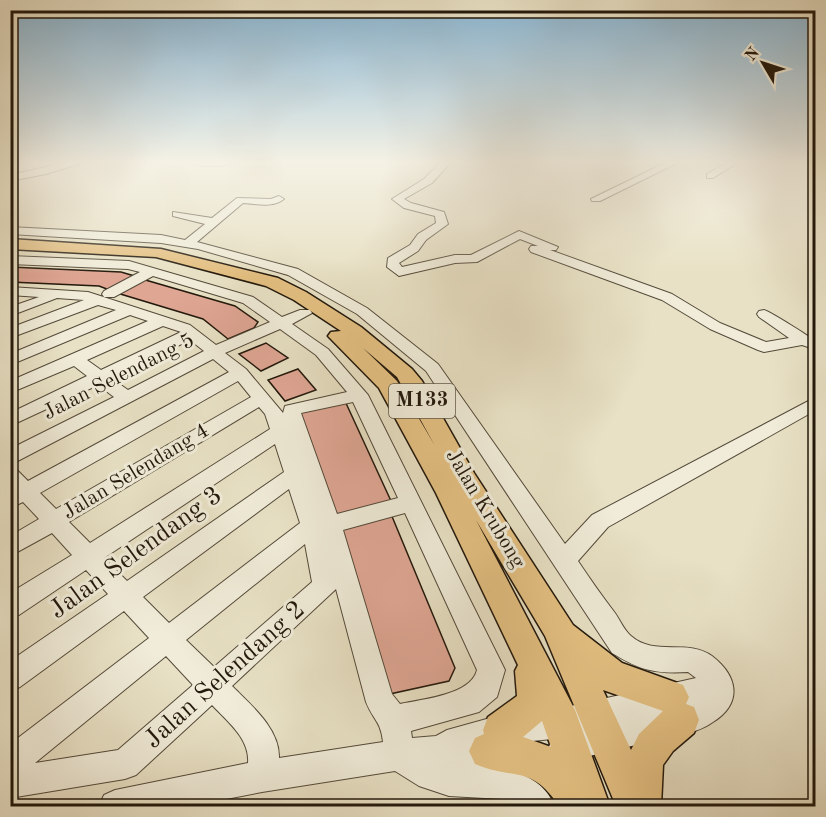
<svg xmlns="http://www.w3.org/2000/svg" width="826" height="817" font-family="'Old Standard TT',serif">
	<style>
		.building { fill: #dfa694; stroke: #22180c; stroke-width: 1.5 }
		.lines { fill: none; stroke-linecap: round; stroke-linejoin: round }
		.minor-casing { stroke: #544a3a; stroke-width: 2 }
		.major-casing { stroke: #22180c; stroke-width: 3 }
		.minor { fill: #f0ecd9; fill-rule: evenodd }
		.major { fill: #e4c082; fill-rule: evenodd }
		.labels { text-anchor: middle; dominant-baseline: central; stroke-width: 6; stroke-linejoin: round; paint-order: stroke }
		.shield { fill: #f0ecd9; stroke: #60584a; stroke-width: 1.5 }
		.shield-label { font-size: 20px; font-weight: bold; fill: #22180c }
		.street-label { font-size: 21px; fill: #22180c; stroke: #f0ecd9 }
		.near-street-label { font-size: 26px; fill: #22180c; stroke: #f0ecd9 }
	</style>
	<rect width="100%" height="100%" fill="#e8e1c5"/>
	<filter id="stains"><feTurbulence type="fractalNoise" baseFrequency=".00333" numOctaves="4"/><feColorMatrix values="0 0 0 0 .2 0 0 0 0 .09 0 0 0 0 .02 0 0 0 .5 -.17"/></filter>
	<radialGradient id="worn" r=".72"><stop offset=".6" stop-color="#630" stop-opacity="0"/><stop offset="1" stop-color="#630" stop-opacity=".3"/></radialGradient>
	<path class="building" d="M10,267L121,272L138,277L112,291L99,286L10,282Z
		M142,279L235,306L258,322L254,328L228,339L203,319L117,293Z
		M266,343L288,358L261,371L239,354Z
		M298,369L316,390L285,401L268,380Z
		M345,401L391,501L337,516L300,411Z
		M391,514L455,668L449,681L385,695L340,528Z"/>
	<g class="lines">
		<defs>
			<path id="minor" d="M73,161H88L46,174L10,181V175Z
				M185,161H236C225,168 196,168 185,161Z
				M442,161H452L432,183L404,199L411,203L444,212L448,224L426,240L418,251L399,263L402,267L455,255H471L519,231L558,247L556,250H550L672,294L720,323L766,342L789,338L759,317L757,314L759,311L764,310C769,311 814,339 816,342L808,347L802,345L764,352L758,350L710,329L662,300L531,252L529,249L531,246H538L520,239L477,262L455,263L399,276L387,267L388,258L410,245L418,234L436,223L435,216L404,208L392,199L424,179Z
				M669,161H681L600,201H592L591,199Z
				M729,161H740L713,178H707V174Z
				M279,196L284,199C273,208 257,204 243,203L197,242L298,269L367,308L438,364L565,544L592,515L816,397V410L608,527L578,561C590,579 602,596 615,613C620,620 624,630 631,636C655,657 687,638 712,656C738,676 743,703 713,722C698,733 675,736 657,740C626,747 595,755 564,762L553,758L549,747L552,739L504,744L507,751L503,762L488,766C514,769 545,779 554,806H516L502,799L449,796L419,786L395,771L262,792L190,806H99L104,795L115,790L248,763C250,739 228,722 212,705L136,775L125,779L10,798V744L149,638L124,611L20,687L10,691V661L108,594L86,570L19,615L10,618V593L72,555L52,533L10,556V536L39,519L23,502L10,508V468L17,470L28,481L229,372L213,359L10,465V449L114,397L98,385L10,426V413L87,376L74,366L10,393V381L148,321L130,315L10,365V354L116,310L98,305L10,338V328L84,300L57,298L10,316V307L39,297L10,295V287L88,292L190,325L216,345L270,322L243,303L153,276L114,297H104L102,294L104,291L140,272L128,269L10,264V256L129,261L253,297L282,317L300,310H310L312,313L292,324L328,349L368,395L505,670L497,697L479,712L411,731L412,738L436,736L447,730L501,715L562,708L696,678L688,672C654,674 640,670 612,653L426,371L357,314L288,275L198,249L161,243L10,234V227L161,235L185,240L205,224L173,216V212L212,218L237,198L271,199ZM163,326L181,332L101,370L87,360ZM280,329L316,355L347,392L285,406L283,413L246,369L225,353ZM190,340L204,351L128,390L111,378ZM238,381L251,397L56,509L40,493ZM353,402L398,498L337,514L301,413ZM259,407L265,414L270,429L90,543L69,522ZM275,444L284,472L127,581L104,558ZM289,489L300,523L169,623L143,597ZM405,513L477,670C471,695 423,699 400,704L392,694L343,530ZM305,544L312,582L214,667L186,640ZM336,589L366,702C373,720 381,721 383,742L279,758C280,729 251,705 232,686ZM166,656L193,685L118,750L35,763Z"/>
			<path id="major" d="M10,239L161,249L278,278L306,292L361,327L412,369L422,381L474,473L573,625L622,663L683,685L689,697L686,704L694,707L699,720L694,733L673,751L663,765L661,806H616L545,636L476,520L575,710L610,806H559C530,763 514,781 475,764L469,751L475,738L484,734L483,730L488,717L517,696L515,671L518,665L436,493L379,388L328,336L331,332L341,331L294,300L266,286L156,257L10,249ZM363,348L397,377L435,446L397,381ZM603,690L663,711L639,734L631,750ZM542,721L551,747L523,737Z"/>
		</defs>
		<use href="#minor" class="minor-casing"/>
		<use href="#major" class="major-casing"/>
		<use href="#minor" class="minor"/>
		<use href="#major" class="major"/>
	</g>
	<linearGradient id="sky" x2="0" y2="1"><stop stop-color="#88b7d6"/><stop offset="0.59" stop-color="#f5f2e5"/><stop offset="1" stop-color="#f5f2e5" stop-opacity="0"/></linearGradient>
	<rect width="826" height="275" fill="url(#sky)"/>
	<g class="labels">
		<rect class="shield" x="389" y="384" width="66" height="34" rx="4.5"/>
		<g class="shield-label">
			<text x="422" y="401">M133</text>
		</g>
		<g class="street-label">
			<text transform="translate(119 377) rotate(-27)">Jalan Selendang 5</text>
			<text transform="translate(136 472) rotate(-31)">Jalan Selendang 4</text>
			<text transform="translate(485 509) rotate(59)">Jalan Krubong</text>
		</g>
		<g class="near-street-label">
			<text transform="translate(136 553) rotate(-36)">Jalan Selendang 3</text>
			<text transform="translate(225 675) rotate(-42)">Jalan Selendang 2</text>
		</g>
	</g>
	<rect width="826" height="817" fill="none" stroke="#e8e1c5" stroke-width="36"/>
	<rect x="12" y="12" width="802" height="793" fill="none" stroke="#22180c" stroke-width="3"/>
	<rect x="18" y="18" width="790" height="781" fill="none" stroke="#22180c" stroke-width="1.5"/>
	<g transform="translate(763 63) rotate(309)" stroke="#f0ecd9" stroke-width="4.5" paint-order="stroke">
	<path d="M0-4.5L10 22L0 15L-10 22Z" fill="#22180c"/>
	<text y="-9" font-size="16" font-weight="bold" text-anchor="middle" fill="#22180c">N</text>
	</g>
	<rect width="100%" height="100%" filter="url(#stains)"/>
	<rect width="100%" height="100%" fill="url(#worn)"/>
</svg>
